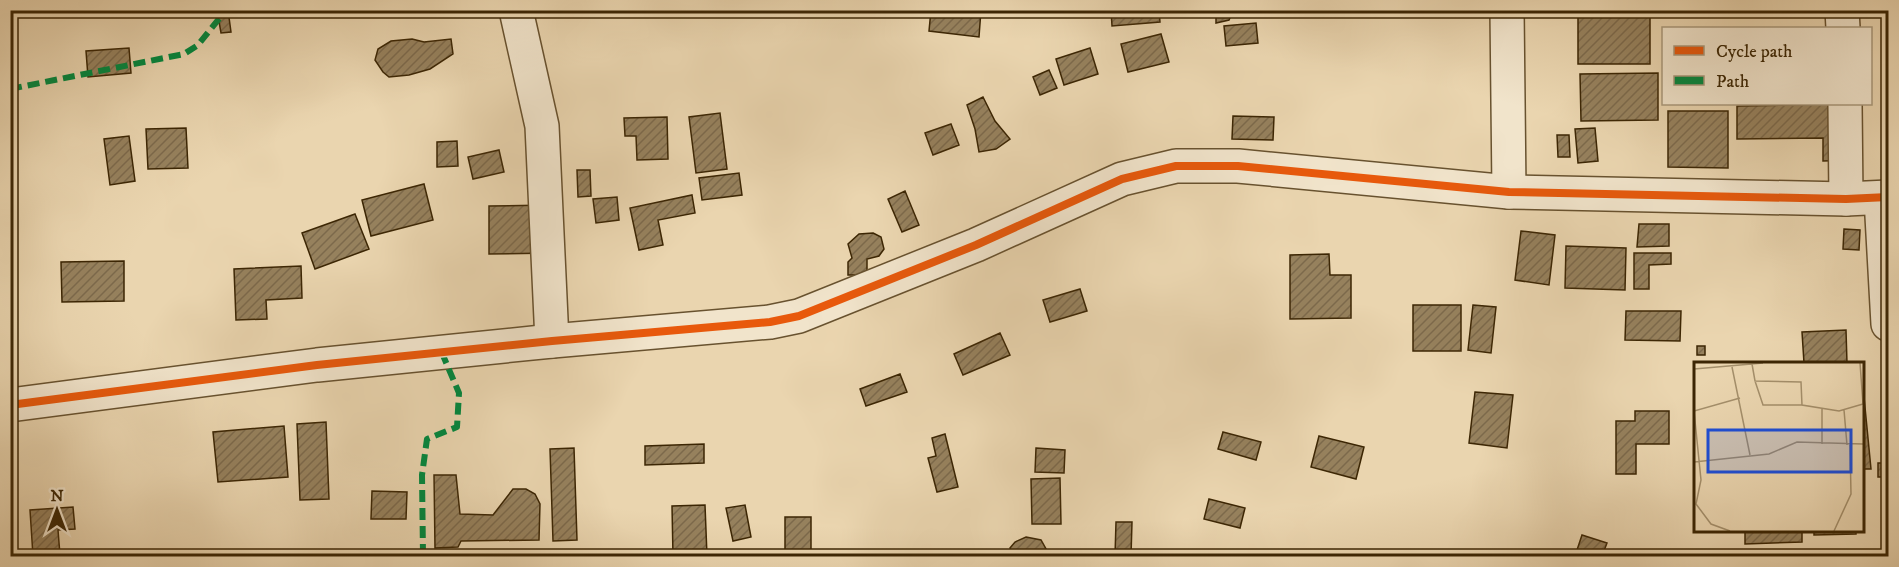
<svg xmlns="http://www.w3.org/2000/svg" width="1899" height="567" font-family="'IM FELL DW Pica',serif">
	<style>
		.building { fill: url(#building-hatch); stroke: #3c2604; stroke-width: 1.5 }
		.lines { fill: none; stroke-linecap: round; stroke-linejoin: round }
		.minor-casing { stroke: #68522f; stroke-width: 36 }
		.tertiary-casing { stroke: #68522f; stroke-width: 36 }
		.minor { stroke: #f1e4cb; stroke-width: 33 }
		.tertiary { stroke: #f1e4cb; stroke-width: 33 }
		.quiet { stroke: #00873e; stroke-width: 6; stroke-dasharray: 12 6; stroke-linecap: butt }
		.cycleway-casing { stroke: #f1e4cb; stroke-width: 11 }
		.cycleway { stroke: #e8590c; stroke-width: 8 }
		.inset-road { fill: none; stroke: #a48f6b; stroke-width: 1.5 }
		.view { fill: #1d4ed8; fill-opacity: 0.15; stroke: #1d4ed8; stroke-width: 3 }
		.inset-edge { fill: none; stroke: #3c2604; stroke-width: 3 }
	</style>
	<defs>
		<pattern id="building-hatch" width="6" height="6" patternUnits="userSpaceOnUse" patternTransform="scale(1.5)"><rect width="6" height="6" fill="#96815d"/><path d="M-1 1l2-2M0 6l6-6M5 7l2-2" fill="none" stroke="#7c694b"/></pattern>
	</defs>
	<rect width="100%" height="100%" fill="#ead5af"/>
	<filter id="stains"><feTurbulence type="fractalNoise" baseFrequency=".00333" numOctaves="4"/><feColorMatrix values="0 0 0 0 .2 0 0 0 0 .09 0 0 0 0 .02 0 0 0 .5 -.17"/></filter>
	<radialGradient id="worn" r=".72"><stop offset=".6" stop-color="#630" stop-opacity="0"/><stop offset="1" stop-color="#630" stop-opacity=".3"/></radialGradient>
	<path class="building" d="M217,10H228L231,32L221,33Z
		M931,10H981L979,37L929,31Z
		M1111,10H1159L1160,22L1112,26Z
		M1216,10H1260V15L1232,13L1229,20L1216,23Z
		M1578,10H1650V64H1578Z
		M1256,23L1258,43L1226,46L1224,26Z
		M1161,34L1169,62L1128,72L1121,44Z
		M412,39L424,42L451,39L453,54L430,69L409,75L389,77L383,72L375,60L378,49L391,41Z
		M129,48L131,73L88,77L86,51Z
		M1090,48L1098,74L1064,85L1056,59Z
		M1049,70L1057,88L1040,95L1033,77Z
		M1658,73V120L1581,121L1580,74Z
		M983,97L995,121L1010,139L996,149L979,152L975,129L967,105Z
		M1856,104V160L1823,161V138L1737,139V106Z
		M1668,111H1728V168L1668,167Z
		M720,113L727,169L696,173L689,117Z
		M1233,116L1274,117L1273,140L1232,139Z
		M667,117L668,159L637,160L636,136H625L624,118Z
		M951,124L959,145L933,155L925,133Z
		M186,128L188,168L148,169L146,129Z
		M1595,128L1598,161L1578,163L1575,129Z
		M1557,135H1569L1570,157H1558Z
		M129,136L135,181L110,185L104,139Z
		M457,141L458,166L437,167V142Z
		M1884,142L1888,143V154H1884Z
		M499,150L504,172L473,179L468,157Z
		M577,170H590L591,196L578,197Z
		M739,173L742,195L702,200L699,178Z
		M424,184L433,220L371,236L362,200Z
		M905,191L919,225L902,232L888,199Z
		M692,195L695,213L658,220L663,245L639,250L630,208Z
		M617,197L619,220L596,223L593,199Z
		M549,205L550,253L489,254V206Z
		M355,214L369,249L315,269L302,233Z
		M1639,224H1669V246L1637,247Z
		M1844,229L1860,230L1859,250L1843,249Z
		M1521,231L1555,235L1549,285L1515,280Z
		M873,233L881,237L884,249L879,256L867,259V275H848V262L852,258L848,244L859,234Z
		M1566,246L1626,248L1625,290L1565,288Z
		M1634,253H1671V264L1649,265V289H1634Z
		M1329,254L1330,275H1351V318L1290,319V255Z
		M124,261V301L62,302L61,262Z
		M301,266L302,298L266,300L267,319L236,320L234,269Z
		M1080,289L1087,311L1050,322L1043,300Z
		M1413,305H1461V351H1413Z
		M1473,305L1496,307L1491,353L1468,350Z
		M1626,311H1681L1680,341L1625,340Z
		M1846,330L1847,363H1804L1802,332Z
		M1000,333L1010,355L963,375L954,354Z
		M1697,346H1705V355H1697Z
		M900,374L907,392L866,406L860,389Z
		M1475,392L1513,395L1507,448L1469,443Z
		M1862,397H1864L1871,469H1862Z
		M1635,411H1669V444H1636V474H1616V421H1635Z
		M326,422L329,499L300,500L297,424Z
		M284,426L288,477L218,482L213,432Z
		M1223,432L1261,442L1256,460L1218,449Z
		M945,434L958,487L937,492L928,458L936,456L932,438Z
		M1319,436L1364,447L1356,479L1311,467Z
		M704,444V463L645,465V446Z
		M574,448L577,540L553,541L550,449Z
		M1036,448L1065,450L1064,473L1035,472Z
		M1878,463H1888V477H1878Z
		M434,475H456L460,514L493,515L513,489H526L535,494L540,504L539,540L461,541L458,547L435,548Z
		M1060,478L1061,524H1032L1031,479Z
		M372,491L407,492L406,519H371Z
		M1209,499L1245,508L1240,528L1204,519Z
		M705,505L707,556H673L672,506Z
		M745,505L751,537L733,541L726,508Z
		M73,507L75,529L58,530L60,555L33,556L30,510Z
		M785,517H811V556H785Z
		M1116,522H1132L1131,556H1115Z
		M1745,530H1802V542L1745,544Z
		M1814,530H1856V534L1814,535Z
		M1582,535L1607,543L1602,556H1575Z
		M1026,537L1041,540L1050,556H1012L1010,548L1015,542Z
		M122,551L123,556H90Z"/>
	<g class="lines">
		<defs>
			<path id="minor" d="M516,10L542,126L552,341
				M1507,10L1509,192
				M1842,10L1843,28
				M1845,104L1846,199
				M1881,198L1888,324"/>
			<path id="tertiary" d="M10,405L317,365L552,341L770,322L799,316L976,245L1122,179L1176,166H1238L1509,192L1846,199L1888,197"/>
		</defs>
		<use href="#minor" class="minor-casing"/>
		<use href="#tertiary" class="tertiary-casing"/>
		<use href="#minor" class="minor"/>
		<use href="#tertiary" class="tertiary"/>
		<path class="quiet" d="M10,89L184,54L198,45L226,10
			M423,556L422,475L427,439L457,427L459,393L442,353"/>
		<defs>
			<path id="cycleway" d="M10,405L317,365L552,341L770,322L799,316L976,245L1122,179L1176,166H1238L1509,192L1846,199L1888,197"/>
		</defs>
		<use href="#cycleway" class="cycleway-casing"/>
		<use href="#cycleway" class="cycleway"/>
	</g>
	<g transform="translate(1694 362)">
		<rect width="170" height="170" fill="#ead5af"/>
		<path class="inset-road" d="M166,1L169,42M58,2L61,19L107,20L108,43L145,49L169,42M38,5L56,93M0,7L69,1M61,19L69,43H108M128,47V82M150,48L153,83M0,100L75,92L103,80L169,82M36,169L17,162L2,142L7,118L0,49L46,36M140,169L157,132L156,83"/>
		<path class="view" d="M14,68H157V110H14Z"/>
		<rect width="170" height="170" class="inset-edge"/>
	</g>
	<rect width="1899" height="567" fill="none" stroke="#ead5af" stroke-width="36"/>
	<rect x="12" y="12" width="1875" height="543" fill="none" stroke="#3c2604" stroke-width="3"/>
	<rect x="18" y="18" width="1863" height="531" fill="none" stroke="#3c2604" stroke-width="1.5"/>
	<rect x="1662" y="27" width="210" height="78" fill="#f1e4cb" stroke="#a9987b" stroke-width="1.5"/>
	<rect x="1674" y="46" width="30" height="9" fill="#e8590c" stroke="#a9987b" stroke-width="1.5"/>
	<text x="1716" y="57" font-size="18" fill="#3c2604">Cycle path</text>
	<rect x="1674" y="76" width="30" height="9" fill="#00873e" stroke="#a9987b" stroke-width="1.5"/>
	<text x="1716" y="87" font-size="18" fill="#3c2604">Path</text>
	<g transform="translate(57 510)" stroke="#f1e4cb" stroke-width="4.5" paint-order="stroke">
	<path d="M0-4.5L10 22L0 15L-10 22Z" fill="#3c2604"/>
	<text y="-9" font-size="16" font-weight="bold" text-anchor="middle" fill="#3c2604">N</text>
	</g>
	<rect width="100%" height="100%" filter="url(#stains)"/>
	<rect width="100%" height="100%" fill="url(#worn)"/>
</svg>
